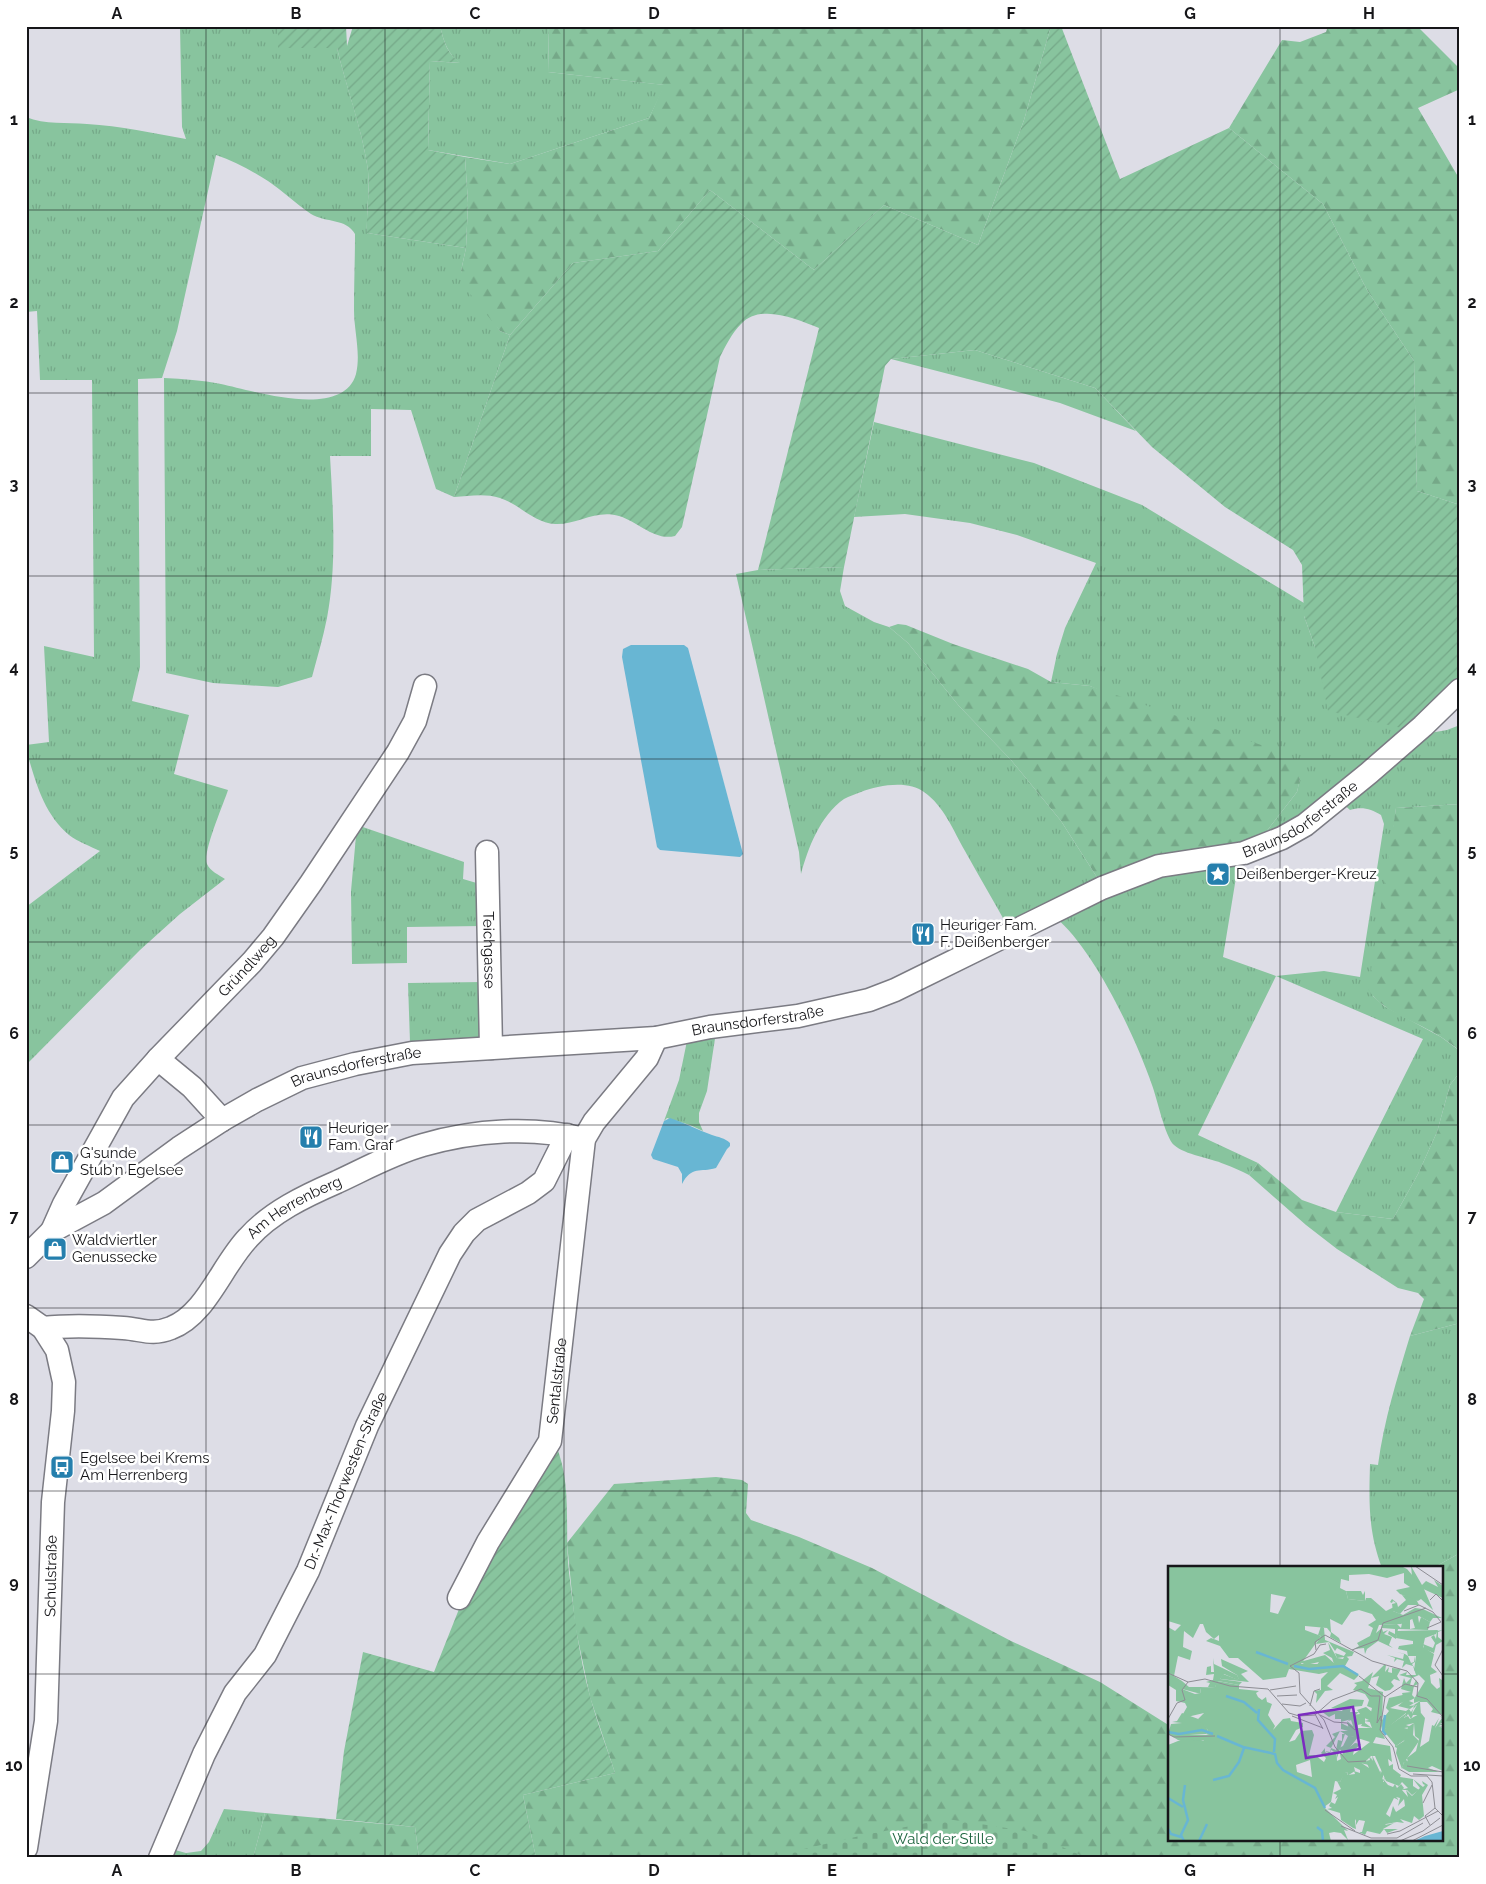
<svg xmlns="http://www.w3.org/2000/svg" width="1486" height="1884" font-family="Raleway,sans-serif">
<defs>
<pattern id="grass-tufts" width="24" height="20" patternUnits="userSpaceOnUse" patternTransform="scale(1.25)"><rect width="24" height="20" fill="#88c49e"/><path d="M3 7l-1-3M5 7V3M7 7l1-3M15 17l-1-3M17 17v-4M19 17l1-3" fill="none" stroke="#75a888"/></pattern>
<pattern id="forest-firs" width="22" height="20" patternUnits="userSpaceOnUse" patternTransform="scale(1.25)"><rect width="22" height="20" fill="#88c49e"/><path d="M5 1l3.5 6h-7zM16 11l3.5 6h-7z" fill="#75a888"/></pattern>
<pattern id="cemetery-stones" width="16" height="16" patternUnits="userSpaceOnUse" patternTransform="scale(1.25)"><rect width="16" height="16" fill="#88c49e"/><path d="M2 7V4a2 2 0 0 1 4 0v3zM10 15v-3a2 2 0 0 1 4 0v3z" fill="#75a888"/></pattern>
<pattern id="garden-furrows" width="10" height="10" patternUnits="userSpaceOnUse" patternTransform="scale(1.25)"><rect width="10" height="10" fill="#88c49e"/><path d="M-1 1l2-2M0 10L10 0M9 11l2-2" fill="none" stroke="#75a888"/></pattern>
</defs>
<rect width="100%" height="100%" fill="#dddde6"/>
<g fill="url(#grass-tufts)">
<path d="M180,26h98v22h59c9,39 24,77 30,116 4,23 -1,46 0,69l99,15 -5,23 39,60 10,4 -56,162 -18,-8 -25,-79 -40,-1v47h-41c3,53 7,109 -3,162 -4,20 -10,40 -15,59l-34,10 -65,-4 -47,-10 -2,-295c19,1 38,2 57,6 33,7 122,36 135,-10 5,-21 -2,-43 -2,-64 0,-26 1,-51 1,-76 -9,-16 -29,-11 -44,-20 -15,-10 -28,-23 -43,-33 -16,-10 -34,-20 -52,-26l-39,176 -15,47 -24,1 2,288 -8,34 57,14 -15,59 54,16c-4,13 -26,63 -21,74 3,7 12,11 18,15l-45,35 -40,36 -114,115v-158l74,-56c-10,-5 -22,-9 -31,-16 -26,-22 -34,-55 -43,-86v-4l23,-3 -5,-96 50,11 -2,-277h-52l-3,-69 -11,1v-195c19,8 41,5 61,7 33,2 66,9 99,15l-4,-12z"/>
<path d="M440,26h109l-1,46 117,13 -16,33 -139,46 -82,-14 2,-89 30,2c-13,-10 -16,-21 -20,-37z"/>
<polygon points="975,350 1095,388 1136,431 1060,403 891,359"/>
<polygon points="874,422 1034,463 1142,505 1304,603 1304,616 1315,647 1410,730 1334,795 1259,841 1297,792 1300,778 1090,686 1051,682 1057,654 1065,628 1096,563 1017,535 970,523 905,514 854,517"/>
<path d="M844,567l-4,24 5,15 29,16 15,5 19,16 51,63 52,54 50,61 39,61 -92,45c-14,-25 -29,-51 -43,-76 -12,-21 -21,-45 -41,-59 -15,-12 -46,-7 -63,0 -5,2 -12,4 -17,7 -24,17 -36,49 -43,75l-2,-22 -63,-278 22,-4z"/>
<path d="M1460,725v79l-64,4 -23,188 11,10 57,31 19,14v21l-10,13 -13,47 -19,42 -25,45 -57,-7 87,-173 -147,-63 -78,159 60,28 -9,12c-8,-4 -16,-8 -25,-11 -13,-6 -39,-9 -50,-19 -9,-8 -17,-47 -22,-60 -17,-49 -58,-136 -97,-168l105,-46 79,-12 -16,98 53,19 48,-5 36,6 24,-153 -3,-9c-10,-6 -19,-9 -31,-5l-9,-8 83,-68 23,-4z"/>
<polygon points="357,825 464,862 463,879 480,884 482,926 407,927 407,963 352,964 351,891"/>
<polygon points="483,982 484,1032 479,1037 410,1042 408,983"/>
<polygon points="716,1032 707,1091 699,1113 699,1122 703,1131 690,1125 667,1118 664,1121 679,1080 688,1036"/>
<path d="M1460,1323v230l-27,15h-51c-14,-37 -13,-65 -12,-104l8,1c6,-45 19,-86 32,-129z"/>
<polygon points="224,1809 265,1813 253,1858 165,1858 175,1850 186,1853 201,1851 209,1842"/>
</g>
<g fill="url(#forest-firs)">
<polygon points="549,26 1051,26 1024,120 978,245 884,205 814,270 710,190 658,251 573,263 510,335 500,331 467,290 461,271 466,248 468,203 465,157 510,164 649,118 664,85 548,72"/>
<polygon points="1328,26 1417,26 1460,69 1460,89 1418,108 1460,180 1460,505 1417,491 1414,361 1367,290 1323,204 1229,128 1282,40 1300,42 1326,32"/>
<polygon points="898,624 906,625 953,644 1028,669 1051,682 1090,686 1287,754 1296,766 1300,779 1297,792 1259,841 1100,882 1061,821 1011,760 959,706 908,643 889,627"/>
<path d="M1460,804v247c-6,-5 -13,-10 -19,-14 -23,-15 -58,-24 -73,-48l28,-181z"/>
<polygon points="1460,1072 1460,1323 1410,1336 1424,1299 1418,1293 1398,1288 1337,1249 1306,1225 1249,1175 1258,1163 1302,1200 1336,1212 1393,1219 1418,1174 1437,1132 1450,1085"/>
<polygon points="716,1477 742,1480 748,1484 746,1513 751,1520 799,1537 872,1568 1011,1641 1100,1682 1170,1726 1170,1840 1442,1840 1442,1568 1433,1568 1460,1553 1460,1858 536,1858 523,1795 615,1773 590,1697 575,1625 567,1543 614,1484"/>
<polygon points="265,1813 415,1827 419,1858 253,1858"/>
</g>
<polygon fill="url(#cemetery-stones)" points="947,1819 1026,1831 1087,1858 765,1858 864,1835"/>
<g fill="url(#garden-furrows)">
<path d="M278,26h68l1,20 6,-20h87c4,16 7,28 21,37l-31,-2 -2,89 37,7 3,46 -2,45 -99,-15c-1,-23 4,-46 0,-69 -6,-38 -21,-77 -30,-116h-59z"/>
<path d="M1051,26h10l59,153 109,-51 94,76 44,86 47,71 3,130 43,14v177l-50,48 -82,-19 -13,-64 -11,-31 -2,-51 -9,-15 -68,-43 -73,-60 -57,-59 -120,-38 -84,9 -6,7 -41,201 -86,3 61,-242c-22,-9 -59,-25 -78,-4 -9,9 -15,21 -21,33l-38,170 -7,9c-21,5 -36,-14 -56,-20 -23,-7 -42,9 -64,8 -21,-1 -36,-20 -55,-26 -15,-5 -31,-2 -46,-1l56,-162 63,-72 85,-12 52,-61 104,80 70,-65 94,40 46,-125z"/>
<path d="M555,1443c18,41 9,86 14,129 5,42 10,84 21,124 7,26 17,52 25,77l-92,22 13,63h-117l-4,-31 -79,-8 8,-68 19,-99 71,20 29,-73z"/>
</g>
<g fill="#68b6d3">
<polygon points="631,645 684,645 688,648 743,854 740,857 660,850 657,847 622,657 623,649"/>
<path d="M670,1118c15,5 28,12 42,17 6,2 13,3 18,8v3l-3,3 -11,19c-16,5 -24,-3 -34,16v-10l-4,-7 -25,-8 -2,-4 13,-34z"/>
</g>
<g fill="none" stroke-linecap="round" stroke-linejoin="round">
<g stroke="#7b7b83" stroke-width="25">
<g id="minor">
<path id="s1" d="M487,852l4,196"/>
<polyline points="158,1059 192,1087 222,1120"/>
<path id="s2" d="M52,1231l12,-27 59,-106 35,-39 94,-97 21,-25 38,-54 87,-131 17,-31 10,-35"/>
<path id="s3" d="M26,1257l26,-26 52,-28 75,-55 43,-28 35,-20 45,-22 53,-14 57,-11 244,-15 54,-11 88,-11 71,-16 26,-10 207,-102 57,-22 85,-13 38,-15 23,-13 64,-52 54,-47 37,-36"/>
<polyline points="26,1316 43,1328 57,1350 64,1382 63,1411 53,1502 46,1721 26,1848"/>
<path id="s4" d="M43,1328c27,-3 53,-2 80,0 19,1 28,8 48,0 35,-13 51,-63 77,-90 23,-26 57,-42 89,-56 28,-13 57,-29 86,-37 52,-15 109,-19 161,-6"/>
<path id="s5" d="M459,1598l29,-56 62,-101 34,-302 10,-17 53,-64 9,-20"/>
<path id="s6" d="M160,1858l44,-104 31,-61 30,-38 43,-84 59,-145 83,-172 14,-21 13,-13 51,-27 16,-12 23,-46"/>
</g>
</g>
<use href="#minor" stroke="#fff" stroke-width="22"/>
</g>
<path fill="none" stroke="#161619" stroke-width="1" stroke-opacity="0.55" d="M206,26v1832M385,26v1832M564,26v1832M743,26v1832M922,26v1832M1101,26v1832M1280,26v1542M26,210h1434M26,393h1434M26,576h1434M26,759h1434M26,942h1434M26,1125h1434M26,1308h1434M26,1491h1434M26,1674h1144M1442,1674h18M1280,1840v18"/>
<defs>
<g id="sight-square" transform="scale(1.25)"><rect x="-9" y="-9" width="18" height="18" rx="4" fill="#257fad" stroke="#fff"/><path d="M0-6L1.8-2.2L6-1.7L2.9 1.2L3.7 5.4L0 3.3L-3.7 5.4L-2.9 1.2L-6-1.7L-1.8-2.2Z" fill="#fff"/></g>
<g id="restaurant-square" transform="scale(1.25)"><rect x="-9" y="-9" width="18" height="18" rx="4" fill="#257fad" stroke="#fff"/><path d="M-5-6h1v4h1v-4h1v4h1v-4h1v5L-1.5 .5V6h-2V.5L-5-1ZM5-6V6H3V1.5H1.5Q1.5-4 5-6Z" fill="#fff"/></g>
<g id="shop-square" transform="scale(1.25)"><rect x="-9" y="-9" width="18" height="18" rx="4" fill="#257fad" stroke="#fff"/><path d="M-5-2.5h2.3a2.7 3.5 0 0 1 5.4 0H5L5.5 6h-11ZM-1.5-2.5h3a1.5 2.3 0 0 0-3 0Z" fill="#fff"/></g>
<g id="bus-square" transform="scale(1.25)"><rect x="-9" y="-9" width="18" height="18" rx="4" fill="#257fad" stroke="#fff"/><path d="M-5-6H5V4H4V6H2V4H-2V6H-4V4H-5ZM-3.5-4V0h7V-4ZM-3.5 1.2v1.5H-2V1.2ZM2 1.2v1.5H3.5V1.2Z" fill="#fff"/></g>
</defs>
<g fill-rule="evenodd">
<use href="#sight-square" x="1218" y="874"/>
<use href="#restaurant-square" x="923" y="934"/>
<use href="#restaurant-square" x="311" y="1137"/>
<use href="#shop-square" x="62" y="1162"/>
<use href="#shop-square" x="55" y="1249"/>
<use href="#bus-square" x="62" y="1467"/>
</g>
<g text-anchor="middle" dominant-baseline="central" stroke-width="5" stroke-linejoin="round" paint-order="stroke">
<g font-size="15" fill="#161619" stroke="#fff">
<text stroke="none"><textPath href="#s3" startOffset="1376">Braunsdorferstraße</textPath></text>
<text stroke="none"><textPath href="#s1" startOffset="98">Teichgasse</textPath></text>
<text stroke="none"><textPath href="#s2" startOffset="332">Gründlweg</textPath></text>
<text stroke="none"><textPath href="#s3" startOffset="791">Braunsdorferstraße</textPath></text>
<text stroke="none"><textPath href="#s3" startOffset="386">Braunsdorferstraße</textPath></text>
<text stroke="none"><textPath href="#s4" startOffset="305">Am Herrenberg</textPath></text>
<text stroke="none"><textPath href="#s5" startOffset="242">Sentalstraße</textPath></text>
<text stroke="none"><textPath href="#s6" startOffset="422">Dr.-Max-Thorwesten-Straße</textPath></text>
<text transform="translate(51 1576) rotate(-89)">Schulstraße</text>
</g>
<g font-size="15" fill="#161619" stroke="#fff" text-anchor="start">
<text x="1236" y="874">Deißenberger-Kreuz</text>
<text x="940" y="925">Heuriger Fam.<tspan x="940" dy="17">F. Deißenberger</tspan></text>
<text x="328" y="1128">Heuriger<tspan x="328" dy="17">Fam. Graf</tspan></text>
<text x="80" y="1153">G'sunde<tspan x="80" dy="17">Stub'n Egelsee</tspan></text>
<text x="72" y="1240">Waldviertler<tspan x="72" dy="17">Genussecke</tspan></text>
<text x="80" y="1458">Egelsee bei Krems<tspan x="80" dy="17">Am Herrenberg</tspan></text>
</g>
<g font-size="15" fill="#1d653f" stroke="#fff">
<text x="943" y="1839">Wald der Stille</text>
</g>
</g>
<g transform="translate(1168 1566)">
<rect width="275" height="275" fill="#dddde6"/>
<path d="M243,0l11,19 4,-4 12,6 -4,-7 9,6v12l-24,-11 -7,-11zM178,25h15l2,4 2,-4v10l-17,-2zM234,29l13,2 4,8h-11l-8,9 -7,-3 -1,-7 4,-1 -3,-2 -1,2 -2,-1 2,-3 5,4 1,4 8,-7zM153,60l3,2 1,12 29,12 -2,4 -15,2 -2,-5 9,3 2,-3 -9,-5 -2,3 -6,-9 -13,2 5,-8 -3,-1zM275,64l-5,2v5l5,4 -7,4 -2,8 -10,-4 -1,-5 10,4 2,-5 -4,-6 3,-2 2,4 1,-8zM229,86l8,2 3,2 3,7 3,-1v-6l1,6 -3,2 7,11 -7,3 -2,7 3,1 3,-6 2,4 -4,2 -2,9 3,3 -6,3 5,2 -5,3 8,-1 -4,4 1,-3 -4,3 -12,-3 13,-11 -8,1 -1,-3 9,-1 -10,-3 3,-11 2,5 5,-5 -12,-3 8,-3 -1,3h10l-3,-9 -7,-2 -4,4 2,-7 -7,-2 -3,3 1,-4 -8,-3 16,4 1,-5zM157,89l10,9 -19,2 3,-4 -13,3 -6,-3zM45,92l1,6 23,11 3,6 -16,-7 -4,5 22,3 -3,3 -21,-4 -3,6 -15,1 1,6 -19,-5v-8l7,6h19l2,-4 -4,-1 7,-2 1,-6 -8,1 1,-8 4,-1v6h3zM210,99h8l-1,7 4,-5 -1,5 4,1v-5l9,1 -4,7 3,5 -6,-2 -3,3 3,4 -4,4 -5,1 -9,-6 3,-9 -8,2 13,-13zM182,133l14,1 -2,6 -11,1 -1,5h9l-6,5h12v6l7,5 -11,-2 1,-2 -9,2 -2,-6 4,-2 -14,4v-3h-6v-5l-6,3 -8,-6h21l2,-3h-13zM14,147l19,7 7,10 -2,4 -17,1h20v4l-12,3 -19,-2 -10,-6 3,-10 11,-1 -10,-1 5,-1zM239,147l-3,5 4,-2 2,3 11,-6 4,5 -5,29 9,-6 3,-16 2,1 5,-8 -4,10 7,-10 -2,-2 3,1v6h-3l3,2h-4l4,2 -5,-1 5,2v43l-11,-5 -4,2 11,4h-30l-7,-4 2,-6 4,1 -1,-5 9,-7 3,-12 -4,-3 -1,-13 -8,2 5,2 -7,1 4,1 -2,10 -10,7 -13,-16zM172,165l-9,17 5,2 2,-10 4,1v-7h3l-9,27 1,-8 -6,-3 -1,4 -5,-3 5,1 1,-4 -5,-2 9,-9 -3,-3zM204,189l8,17 2,-2 -2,4 3,-4 1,3 -2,7 2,-3 2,-2 -3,3v4h1l-1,-2 1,-1 1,-2 1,-1 -2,4 4,5 5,2 2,-3 2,4 4,-4 3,4 -2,2 6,7 -2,-7 6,6 8,-8 -7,-9 10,8 2,-2 -2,-1 -1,-3 6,4 -6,10 2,21 -5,4 -5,-4 -2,7 -12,-4 4,4 -7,-1 -11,2 -3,3 2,-2 9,-2 -11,6h15l-11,4 -3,-4 -4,5 -13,-3 -2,4 -6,-3h3l3,-11 -6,-1 -3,5v-6l-1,2 1,8 -3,-1 -12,-8 -1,-7 -13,-4 5,-1 -3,-2 2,-4 4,2 3,-7 -3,2 2,-4 -4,-2 8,-4 -4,-8 3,1 4,-9 4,-1 -1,3 8,-1 -1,-3 6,2v-11l9,6 -3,-7 4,-1 -1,-4 3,4 -2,-4 3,5zM228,231l4,1 -2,8 6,-7 1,7 -9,6 -3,-6 -3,11 -4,-3 8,-16 5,2z" fill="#88c49e" fill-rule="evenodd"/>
<path d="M0,0h233l6,3 17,20 9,21 -12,-11 -3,2 -18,-7 -4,-4 14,-3 -6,-4v-10l-17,5 -18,-4 -20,1v6l-8,-2 -1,9 6,3 2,8 17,2 1,-3h5l15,13 8,-4 -1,4 10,4 12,-7 8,1 19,9h-9l-3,4 -11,-6 -18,8 -22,1 -3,8 6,-5 1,4 5,-2 -4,4 8,3 -3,8 4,3 -15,-7 -11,8 -2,5 -1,-6 -10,1 5,-3 -2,-3 13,-7 3,-8 -5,-3 8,-5 -4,-6 -13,-4 -8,2 -9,13 -12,-6 1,13 8,6 2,5 -11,-6 1,-4 -4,-5 -22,-2v4l16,6 -20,28h33l-2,-6 -9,-5 7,-3 -2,-8 9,16 6,1 2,-4 4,4 -4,7 14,9 -5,5 -14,-7 -13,13 6,4 -8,1 -9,12 1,-9 -3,-3 7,-1v-11l7,-7 -9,2 -30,-5 -3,8 -23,3 -25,-22h-9l-9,-12 -14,-5 5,-3 8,3v-6l-5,4 -8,-7 -3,-8h-3l-7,14 -9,-7 -1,16 9,4 -2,9 -12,-4 -4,20 8,5v8l13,5 6,-1 -1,-5 15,-1 2,-6 22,4v4l20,2 -3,2 2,4 4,3 4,-3 1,5 5,2 -4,11 7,11 -2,4 10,-11 7,-1 1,3 12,2v4l-7,3 -7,12 6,-2 6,-9 11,-1 2,5 -5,20h6l9,7 2,-4 -5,-5 4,-5v4l4,2 7,-4 1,11 4,-2 -1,-5h5l1,-4 9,-7 6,1 -7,6 -1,5 17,-13 -19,-6 -2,-5 -2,-10 6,5 5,-4v6h14l-3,-8 3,-12 -5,-2 2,-6 -4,-6 -12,-4 4,-5 -3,-2 8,-2 11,-9 -5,16 15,4 -1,28 7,-9 -3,-3 3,-10 18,-4 5,1 -2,4 -20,9 16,3 3,-2 2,3 2,-3 -1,5 5,-9h-3l6,-4 -6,2v-4l11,-18 -11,-11 2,-14h-8l-1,-5 -9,-2 1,-3 14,-2v-3l-17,-3 1,-7 41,-1 -2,4 -11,4 -2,9 11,7 -3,13 6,5 -7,3 1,8 6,6 3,-2 -1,-9 3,2 1,35 -12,-3 2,-3 -6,-7h-7l1,13h-8l-2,4 -3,-5 -3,5 1,-6 -19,15 -4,2 -1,-4 -1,4 4,9 -9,-2 -3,6 17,3 2,16 -4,-3 1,7 4,-2v5l8,6 -1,2 13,2v7l6,4 -7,5 -5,-5h-7l8,-2 -6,-6 -3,4 -13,-5 -11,-25h-4l-5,5 3,4 -9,-2 3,3 -3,4 -6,-3 1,4 -8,5 1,-4 -3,1 -5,9 -5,-1 -4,21 -7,5 24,24 -4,-1 4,10 -7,-7 -7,-1 -5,1 2,8h-163v-96l15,-6 20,2 6,-6 -3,-1 2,-4 -10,-11 6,-6 -17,4 -4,-3 4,-7 -2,-4 -9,-2v-11l-8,-5v-58l7,4 6,-6 -13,-4zM103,28l15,3 -8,17 -8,-2zM142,194l2,17 -15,-5 -1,-7zM53,93l27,12 -7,3 8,8 -29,-3 3,-5 16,6 -2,-5 -15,-9zM246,157l-1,12 6,6 -13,19 4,3 -2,2 -4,-3 -2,7 -6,-16 1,-5 -2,-1v-4l1,3 8,-5 4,-14z" fill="#88c49e" fill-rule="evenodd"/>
<path d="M250,50l1,7 2,-6 9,5 -2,8 -30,-1 -2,10 -8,-5 1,-3 6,3v-5l-13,-1v-3l15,-1 4,4 1,-5 8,-4v10l5,-1 -3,-10zM198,141l6,5 -2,10 -6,-1 5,-1 -7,-3 -14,4 5,-6 7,-1 -3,-4zM173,157l10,5v8l7,1 -14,18 -5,-7 4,-2 5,-10 -8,-5h8l-7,-2z" fill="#88c49e"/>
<path d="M275,265v10h-29l11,-5z" fill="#68b6d3"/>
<path fill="none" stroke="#68b6d3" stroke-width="2.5" d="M88,86l32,12M126,100l15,3 34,-3 15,9M58,130l18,6 13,11M91,143l-1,11 17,19 -1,13M217,149l-2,16 3,4M0,166l11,2 23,-4 11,4M49,170l26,11 32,7 2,9 6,7 32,18 10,20M45,214l16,-4 10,-14 5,-14M0,232l15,9M149,261l5,4 1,10M0,263l3,5 10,3M16,275l-3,-6 7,-15 -5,-20 2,-15M31,275l8,-17"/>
<path fill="none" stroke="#8d8d94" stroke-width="1" d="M247,0l28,19M262,34l6,-6 7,7M236,45l15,-6 14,7 8,10 -14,6M158,78l-6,1 -6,9 -24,12 9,7 1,20 24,27 11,27 13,15 18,-1M275,83l-8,16 8,11M148,84l-1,-8 10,-7 47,26 35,10 11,12 -1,13 10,3 16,18M184,84l26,-10 5,-17 43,-15M0,107l20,9M191,110l26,21 -5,33 13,17 6,22 12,7h16l5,6M102,124l26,-4M109,130l20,-1M217,131l20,-13 13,3M114,138l18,2 6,-3M142,140l4,-15 6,-2M147,148l8,15M152,149l14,7 13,1 8,7 2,-3M124,150l31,12M0,153l9,-16 8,-3 -3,-10 6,-8 17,-3 25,7 38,3 21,24 10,3 16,-1 17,-15 29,-11 10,7h9l-3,27 4,-7v5M0,168l6,3 41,-1M239,200l36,6M245,208l30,2M264,216l3,26 8,8M255,237l9,-18M157,244l30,21M262,259l-5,-9 10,-8M173,260l30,12h26M219,268l13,-3 38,-20M229,272l26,-15M232,275l23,-10 17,-13M244,275l31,-16"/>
<path fill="#7b2cbf" fill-opacity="0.15" stroke="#7b2cbf" stroke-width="2.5" d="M185,141l7,42 -54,9 -7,-43z"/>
<rect width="275" height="275" fill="none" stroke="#161619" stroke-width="2.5"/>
</g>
<rect width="1486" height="1884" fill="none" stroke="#ffffff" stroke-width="55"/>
<rect x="28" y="28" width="1430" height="1828" fill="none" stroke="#161619" stroke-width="2"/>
<g font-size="16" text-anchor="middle" font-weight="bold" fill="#161619">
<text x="117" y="19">A</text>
<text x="296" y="19">B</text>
<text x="475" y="19">C</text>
<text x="654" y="19">D</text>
<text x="832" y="19">E</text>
<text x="1011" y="19">F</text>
<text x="1190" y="19">G</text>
<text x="1369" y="19">H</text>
<text x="14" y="125">1</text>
<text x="1472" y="125">1</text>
<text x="14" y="308">2</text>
<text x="1472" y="308">2</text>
<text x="14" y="490">3</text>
<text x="1472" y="490">3</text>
<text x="14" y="673">4</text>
<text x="1472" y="673">4</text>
<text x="14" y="856">5</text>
<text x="1472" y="856">5</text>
<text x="14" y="1039">6</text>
<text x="1472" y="1039">6</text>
<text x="14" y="1222">7</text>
<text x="1472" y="1222">7</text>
<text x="14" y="1405">8</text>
<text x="1472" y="1405">8</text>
<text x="14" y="1588">9</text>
<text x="1472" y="1588">9</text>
<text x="14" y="1771">10</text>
<text x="1472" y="1771">10</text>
<text x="117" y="1876">A</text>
<text x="296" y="1876">B</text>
<text x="475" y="1876">C</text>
<text x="654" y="1876">D</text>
<text x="832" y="1876">E</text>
<text x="1011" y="1876">F</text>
<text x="1190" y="1876">G</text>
<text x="1369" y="1876">H</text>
</g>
</svg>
